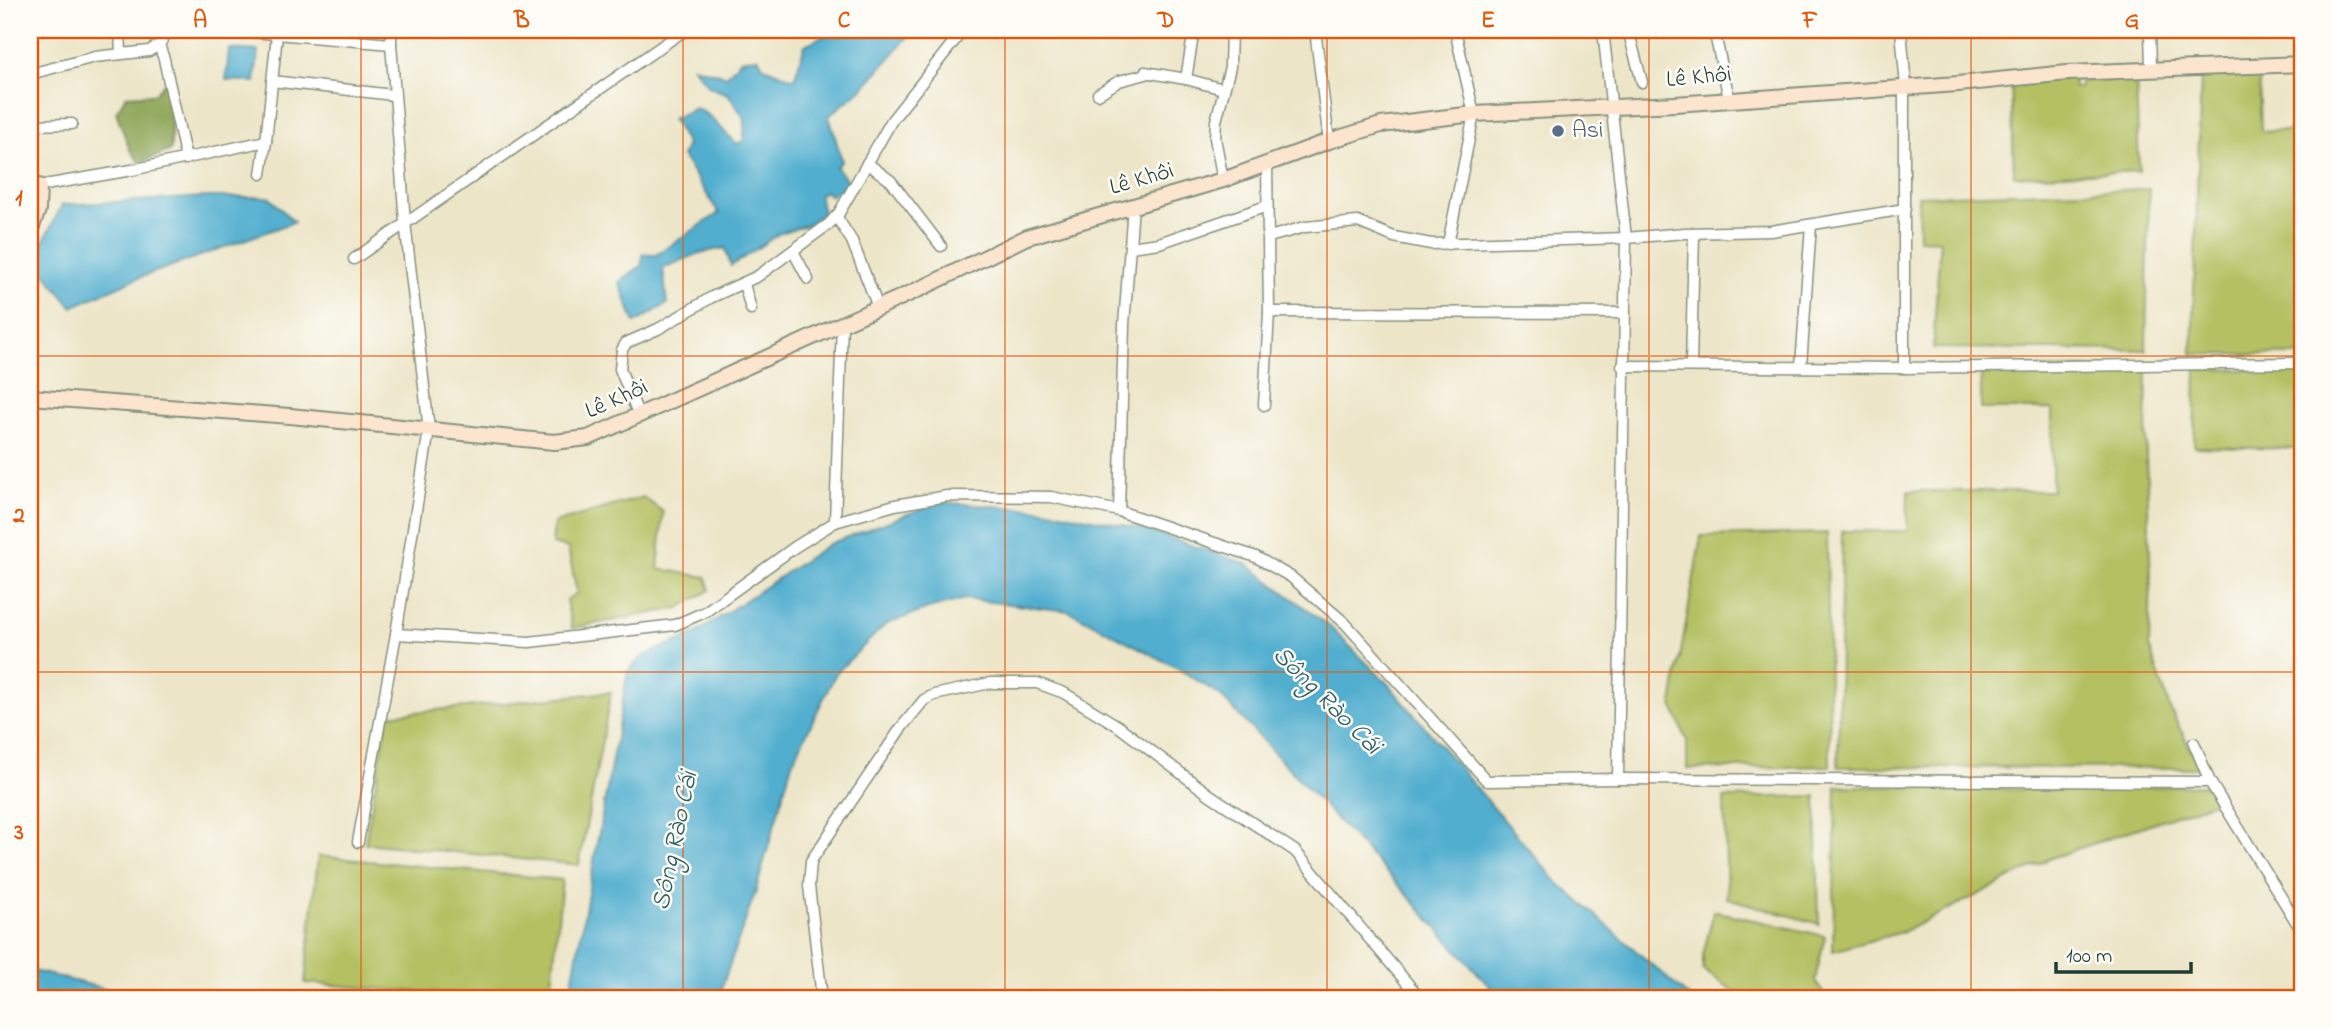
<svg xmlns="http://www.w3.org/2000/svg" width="2332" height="1028" font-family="'Indie Flower',sans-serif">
<rect width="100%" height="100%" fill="#fdfcf7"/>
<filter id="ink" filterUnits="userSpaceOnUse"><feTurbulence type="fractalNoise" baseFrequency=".0143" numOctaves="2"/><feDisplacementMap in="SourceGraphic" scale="14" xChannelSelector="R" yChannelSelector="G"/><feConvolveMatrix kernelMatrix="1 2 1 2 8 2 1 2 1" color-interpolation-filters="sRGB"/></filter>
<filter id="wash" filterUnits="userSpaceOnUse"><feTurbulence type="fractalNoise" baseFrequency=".00686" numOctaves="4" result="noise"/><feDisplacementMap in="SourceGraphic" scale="28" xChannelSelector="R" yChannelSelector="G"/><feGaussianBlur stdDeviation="1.57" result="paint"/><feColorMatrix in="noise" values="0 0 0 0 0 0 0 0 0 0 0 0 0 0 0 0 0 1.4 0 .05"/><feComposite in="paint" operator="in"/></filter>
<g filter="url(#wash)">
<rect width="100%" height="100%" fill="#ede5c8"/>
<g fill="#b4c062" stroke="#6a7e4b" stroke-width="2">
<polygon points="2297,70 2302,70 2302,355 2192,354 2201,74 2259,75 2261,131 2294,131"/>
<polygon points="2073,76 2074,88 2080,88 2080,80 2136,78 2139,171 2014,176 2011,79"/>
<polygon points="2149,189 2146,350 1933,348 1940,240 1919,239 1918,196"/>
<polygon points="1981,368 2147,368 2146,457 2151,577 2149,646 2171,711 2200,768 1838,767 1842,531 1907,531 1908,491 2052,491 2052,409 1981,409"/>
<polygon points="2196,369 2302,371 2302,449 2194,447"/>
<polygon points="643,497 663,512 658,569 706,577 710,590 679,608 572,628 566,600 577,593 568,548 552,544 554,523"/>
<polygon points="1827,533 1830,766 1687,769 1687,741 1672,704 1701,536"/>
<polygon points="611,692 579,865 365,843 388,715"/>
<polygon points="2208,785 2217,801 2051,858 1905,931 1833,951 1836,786 2049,790"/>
<polygon points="1816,796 1819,924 1727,898 1724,798"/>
<polygon points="318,856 562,880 552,983 502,998 305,983"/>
<polygon points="1714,911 1825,936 1815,980 1826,998 1744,998 1703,970 1703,955"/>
</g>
<polygon fill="#8fa658" stroke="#577246" stroke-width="2" points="171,76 171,150 140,163 130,150 116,112 126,96 154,94"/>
<g fill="#51aecf" stroke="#387682" stroke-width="2">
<polygon points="835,30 914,30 862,89 829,116 842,161 836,167 849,182 830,196 825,191 819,195 823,213 807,225 780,233 731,266 725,248 700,253 663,268 667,304 635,323 619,282 642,265 642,254 656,255 719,213 682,156 687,144 672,119 695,108 707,114 737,144 744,140 745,119 728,94 709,87 693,67 727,76 740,60 758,57 764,67 794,79 805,45"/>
<polygon points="229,49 258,51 255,82 226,80"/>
<polygon points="206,197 269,197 294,222 130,281 72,307 34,260 62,205"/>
<polygon points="939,502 1045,510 1140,528 1247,564 1330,627 1388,684 1556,881 1690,998 1500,998 1403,890 1220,695 1174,666 1069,611 965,599 928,609 886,624 836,673 792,763 756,890 718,998 560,998 572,983 628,671 643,656 695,634 829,544"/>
<polygon points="30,971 38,972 142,998 30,998"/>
</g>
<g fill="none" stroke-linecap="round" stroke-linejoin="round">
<polyline stroke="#51aecf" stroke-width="2.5" points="546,121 670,30"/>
</g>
</g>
<g filter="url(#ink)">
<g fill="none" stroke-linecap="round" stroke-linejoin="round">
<g stroke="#86917e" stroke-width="13">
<g id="street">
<polyline points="120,30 121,54"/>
<polyline points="229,30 277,34 278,30"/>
<polyline points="1315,30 1329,141"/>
<polyline points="1603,30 1626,238 1618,779"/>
<polyline points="1628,30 1642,82"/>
<polyline points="1714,30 1729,98"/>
<polyline points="1901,30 1906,87 1904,96 1904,368"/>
<polyline points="2150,30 2151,70"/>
<polyline points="159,45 164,59 186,159"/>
<polyline points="1145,72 1186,79 1223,89"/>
<polyline points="30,74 95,57 149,51 159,45 166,33 178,30"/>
<polyline points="1186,79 1193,36"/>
<polyline points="272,81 393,95"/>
<polyline points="1098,94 1119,81 1146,74"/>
<polyline points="30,125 72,124"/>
<polyline points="867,163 891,181 941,246"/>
<polyline points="261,174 266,141"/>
<polyline points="1223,180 1215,138 1216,121 1230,67 1231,30"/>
<polyline points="30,181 39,186 132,170 266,141 277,34 391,44 391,30"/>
<polyline points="836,216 852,241 878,307"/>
<polyline points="1269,237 1305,227 1358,222 1394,237 1431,244 1626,238 1685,233 1771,231 1905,209"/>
<polyline points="1448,244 1474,114 1455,30"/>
<polyline points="1130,247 1159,243 1267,206"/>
<polyline points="793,251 808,279"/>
<polyline points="354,259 685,30"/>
<polyline points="744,284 751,309"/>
<polyline points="1269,312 1624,313"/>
<polyline points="1622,366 1904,368 2302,363"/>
<polyline points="1691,366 1694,233"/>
<polyline points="1801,366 1811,225"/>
<polyline points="1264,405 1269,312 1267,165"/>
<polyline points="639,416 620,369 622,350 626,343 658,329 712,297 758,276 829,224 839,213 892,120 963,30"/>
<polyline points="1119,511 1256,557 1291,577 1345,623 1487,781 1618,779 2210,782 2302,931"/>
<polyline points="835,522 895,505 947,496 1051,497 1119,511 1124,325 1133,206"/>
<polyline points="396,634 529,642 675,625 705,612 795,547 835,522 842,324"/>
<polyline points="2194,743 2210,782"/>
<polyline points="358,842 396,634 429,430 405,222 391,44"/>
<polyline points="822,998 809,886 811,861 901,728 924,700 934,695 990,683 1037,683 1064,693 1118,726 1210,795 1295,851 1420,998"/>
</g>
</g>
<g stroke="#86917e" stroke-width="18">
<g id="secondary">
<polyline points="30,232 38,210 39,186"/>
<polyline points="30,397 290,416 554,442 588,438 924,287 1027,237 1223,180 1329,141 1381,125 1474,114 1675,104 1958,84 2067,73 2302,64"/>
</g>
</g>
<use href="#street" stroke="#fff" stroke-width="10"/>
<use href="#secondary" stroke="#fce5cf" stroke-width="14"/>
</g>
</g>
<path fill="none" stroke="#de580e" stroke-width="2" stroke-opacity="0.55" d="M361,30v968M683,30v968M1005,30v968M1327,30v968M1649,30v968M1971,30v968M30,356h2272M30,672h2272"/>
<circle fill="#5c6f8a" stroke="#fdfcf7" stroke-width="2.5" cx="1558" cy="131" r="7"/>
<g text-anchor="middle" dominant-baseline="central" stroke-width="5" stroke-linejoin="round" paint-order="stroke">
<g font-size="24" fill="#1f3d34" stroke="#fdfcf7">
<text transform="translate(1699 78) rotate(-5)">Lê Khôi</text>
<text transform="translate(1142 180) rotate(-16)">Lê Khôi</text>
<text transform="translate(617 400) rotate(-24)">Lê Khôi</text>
</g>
<g font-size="24" fill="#4e5e75" stroke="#fdfcf7" text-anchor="start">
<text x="1572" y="131">Asi</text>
</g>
<g font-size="26" font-style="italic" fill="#2e5f62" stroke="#fdfcf7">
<text transform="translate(1326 701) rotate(45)">Sông Rào Cái</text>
<text transform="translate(676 841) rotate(-78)">Sông Rào Cái</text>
</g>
</g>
<rect width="2332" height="1028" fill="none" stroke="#fdfcf7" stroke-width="77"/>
<path d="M2056 962v10h135v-10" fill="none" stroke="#1f3d34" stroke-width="3.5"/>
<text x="2066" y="962" font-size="21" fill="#1f3d34" stroke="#fdfcf7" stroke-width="5" paint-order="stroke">100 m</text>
<rect x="38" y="38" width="2256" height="952" fill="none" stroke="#de580e" stroke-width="2.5"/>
<g font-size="23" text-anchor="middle" font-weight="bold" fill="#de580e">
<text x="200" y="27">A</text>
<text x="522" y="27">B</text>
<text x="844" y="27">C</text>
<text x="1166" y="27">D</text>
<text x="1488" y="27">E</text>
<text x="1810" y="27">F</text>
<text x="2132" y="27">G</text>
<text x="19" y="205">1</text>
<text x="19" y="522">2</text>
<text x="19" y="839">3</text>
</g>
</svg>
